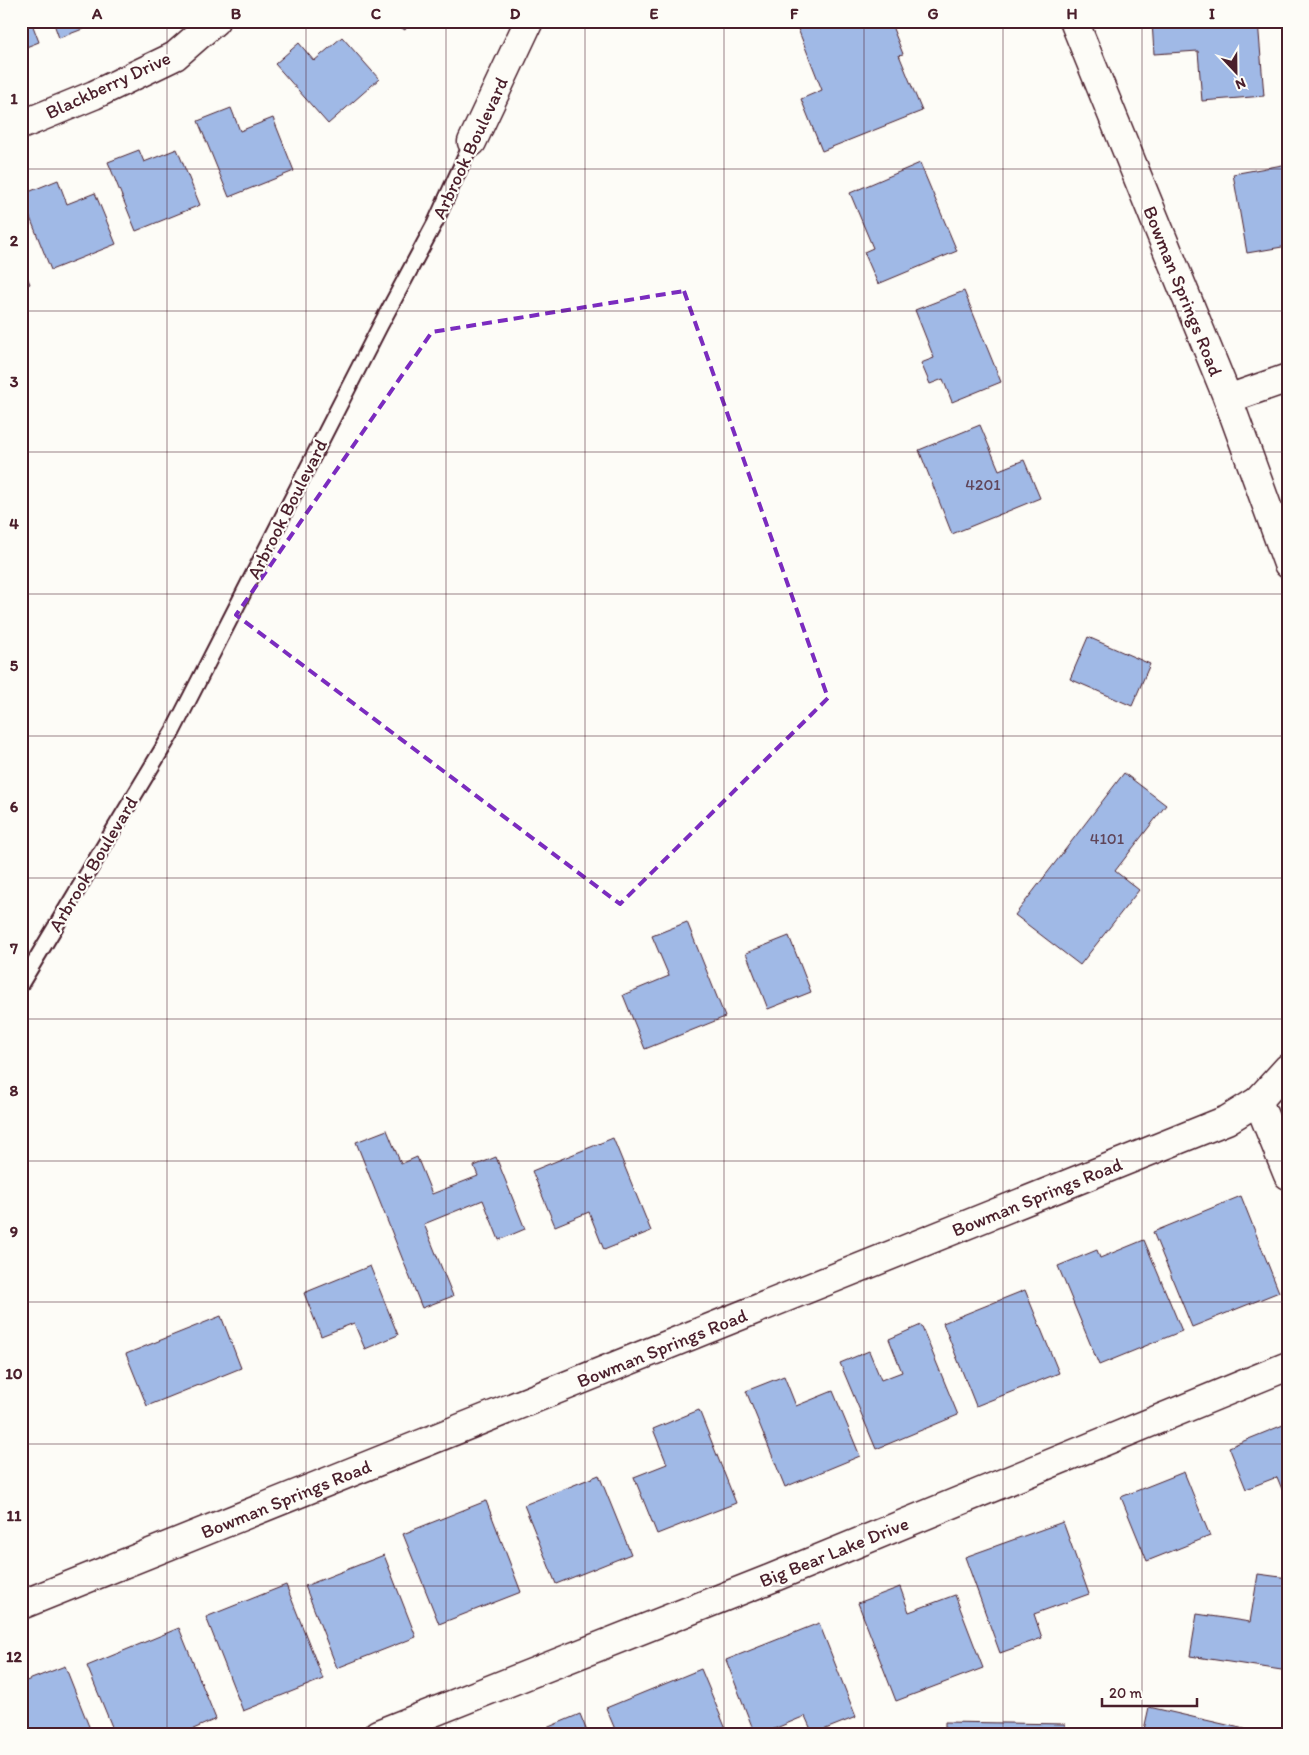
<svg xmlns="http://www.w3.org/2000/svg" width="1309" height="1755" font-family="Itim,sans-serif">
<rect width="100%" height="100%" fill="#fdfcf7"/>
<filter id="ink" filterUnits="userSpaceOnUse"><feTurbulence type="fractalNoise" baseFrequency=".02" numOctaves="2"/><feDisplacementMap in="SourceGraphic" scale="10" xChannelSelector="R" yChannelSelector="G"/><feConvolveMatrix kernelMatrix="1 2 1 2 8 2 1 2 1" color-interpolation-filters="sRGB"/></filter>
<g filter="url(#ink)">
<g fill="#a0b9e6" stroke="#4a1f2b">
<polygon points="21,21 31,21 39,42 21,49"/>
<polygon points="53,21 95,21 96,24 59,38"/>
<polygon points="390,21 410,21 405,30"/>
<polygon points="803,21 890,21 903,54 899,55 922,111 822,151 801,99 822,90 796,24"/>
<polygon points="1152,21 1258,21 1264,96 1202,101 1198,51 1154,54"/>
<polygon points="342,37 379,79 328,124 275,64 299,43 314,61"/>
<polygon points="231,108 240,131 273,118 294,171 229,197 198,121"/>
<polygon points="177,149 200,205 136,231 108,162 139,150 144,162"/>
<polygon points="920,163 957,251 878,284 864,252 873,248 850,193"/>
<polygon points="1288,164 1288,246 1247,253 1233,174"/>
<polygon points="58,180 67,204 95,193 116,244 51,270 21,195"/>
<polygon points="21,262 30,284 21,287"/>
<polygon points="964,291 1001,382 952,402 943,379 930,384 921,363 934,358 915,310"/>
<polygon points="980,425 999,470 1024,460 1040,498 952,534 919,450"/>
<polygon points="1088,637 1150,664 1132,706 1070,679"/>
<polygon points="1124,773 1166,805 1115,871 1139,890 1080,965 1015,915"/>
<polygon points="687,922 725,1017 645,1049 623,995 669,976 652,936"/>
<polygon points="789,936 811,992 768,1009 746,953"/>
<polygon points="387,1130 401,1164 417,1157 432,1194 478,1176 474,1166 496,1157 525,1229 499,1240 483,1200 424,1224 453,1296 422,1308 356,1142"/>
<polygon points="613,1138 651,1231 604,1250 589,1212 555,1226 532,1171"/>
<polygon points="1241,1196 1279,1292 1192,1327 1153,1232"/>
<polygon points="1144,1240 1182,1331 1099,1365 1058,1266 1097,1250 1100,1258"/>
<polygon points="370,1266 398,1335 365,1349 354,1323 321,1336 304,1293"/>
<polygon points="1025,1290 1059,1373 976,1406 943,1323"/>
<polygon points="221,1316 241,1368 147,1406 126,1354"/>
<polygon points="921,1325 958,1415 876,1449 840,1363 869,1351 881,1380 902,1372 889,1339"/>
<polygon points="784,1376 796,1406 833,1391 860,1456 785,1487 746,1391"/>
<polygon points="699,1410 736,1503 657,1534 634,1477 667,1464 653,1429"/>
<polygon points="1288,1423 1288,1504 1277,1477 1246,1489 1229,1447"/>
<polygon points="1184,1472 1210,1536 1147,1561 1121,1497"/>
<polygon points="599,1475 631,1554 556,1584 524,1505"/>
<polygon points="486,1501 521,1592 439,1624 403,1534"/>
<polygon points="1063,1522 1089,1594 1034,1614 1042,1638 1000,1653 965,1557"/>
<polygon points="384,1555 416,1637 337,1668 305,1586"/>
<polygon points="1258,1574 1288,1578 1288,1671 1190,1656 1197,1614 1250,1622"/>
<polygon points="286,1585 323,1679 243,1711 206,1617"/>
<polygon points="900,1587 909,1612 955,1595 983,1668 896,1701 858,1603"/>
<polygon points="819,1623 856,1717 813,1734 805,1716 762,1734 755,1734 726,1660"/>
<polygon points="179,1628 216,1719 182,1734 115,1734 87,1666"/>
<polygon points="65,1666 92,1734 21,1734 21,1683"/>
<polygon points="701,1669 728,1734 617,1734 606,1708"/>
<polygon points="1149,1707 1249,1730 1248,1734 1143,1734"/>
<polygon points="580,1714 588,1734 532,1734"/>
<polygon points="945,1722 1065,1724 1065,1734 945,1734"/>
</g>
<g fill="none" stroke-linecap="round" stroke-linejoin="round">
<g stroke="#4a1f2b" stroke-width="18">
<polyline id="service" points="21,984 173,731 380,326 435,223 472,142"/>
</g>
<g stroke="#4a1f2b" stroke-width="31">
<g id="minor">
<polyline points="21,125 94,95 175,56 215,21"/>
<polyline points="472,142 529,21"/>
<polyline points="1228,399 1288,378"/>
<polyline points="1258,1101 1288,1175"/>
<polyline points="378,1734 772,1578 1288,1366"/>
</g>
</g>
<g stroke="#4a1f2b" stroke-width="31">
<g id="tertiary">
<polyline points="1074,21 1228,399 1288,564"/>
<polyline points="21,1605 1227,1120 1258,1101 1288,1068"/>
</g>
</g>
<use href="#service" stroke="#fdfcf7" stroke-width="14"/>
<use href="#minor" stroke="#fdfcf7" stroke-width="28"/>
<use href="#tertiary" stroke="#fdfcf7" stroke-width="28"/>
</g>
</g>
<path fill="none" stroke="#7b2cbf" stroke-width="4" stroke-dasharray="10 6" stroke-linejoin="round" d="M684,291l144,407 -208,206 -384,-289 196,-283z"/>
<path fill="none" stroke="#4a1f2b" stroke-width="1" stroke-opacity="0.55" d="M167,21v1713M306,21v1713M446,21v1713M585,21v1713M724,21v1713M864,21v1713M1003,21v1713M1142,21v1713M21,169h1267M21,311h1267M21,452h1267M21,594h1267M21,736h1267M21,878h1267M21,1019h1267M21,1161h1267M21,1302h1267M21,1444h1267M21,1586h1267"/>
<g text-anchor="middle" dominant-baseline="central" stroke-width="4.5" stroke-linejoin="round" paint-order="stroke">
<g font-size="16" fill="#60465a">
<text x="983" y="484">4201</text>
<text x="1107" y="838">4101</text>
</g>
<g font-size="19" fill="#4a1f2b" stroke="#fdfcf7">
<text transform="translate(108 85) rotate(-25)">Blackberry Drive</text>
<text transform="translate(470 148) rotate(-65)">Arbrook Boulevard</text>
<text transform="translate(1183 291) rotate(68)">Bowman Springs Road</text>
<text transform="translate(287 509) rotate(-63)">Arbrook Boulevard</text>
<text transform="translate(93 864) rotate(-59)">Arbrook Boulevard</text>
<text transform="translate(1037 1197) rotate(-22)">Bowman Springs Road</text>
<text transform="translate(662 1348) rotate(-22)">Bowman Springs Road</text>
<text transform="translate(286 1499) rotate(-22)">Bowman Springs Road</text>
<text transform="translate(834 1552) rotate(-22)">Big Bear Lake Drive</text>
</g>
</g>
<rect width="1309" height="1755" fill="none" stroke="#fdfcf7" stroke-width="55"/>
<g transform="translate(1236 72) rotate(158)" stroke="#fdfcf7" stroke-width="4" paint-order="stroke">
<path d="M0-4L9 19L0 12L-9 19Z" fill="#4a1f2b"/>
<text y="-8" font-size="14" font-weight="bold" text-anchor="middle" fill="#4a1f2b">N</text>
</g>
<path d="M1102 1698v8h95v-8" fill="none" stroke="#4a1f2b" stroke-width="2.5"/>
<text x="1109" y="1698" font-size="15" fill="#4a1f2b" stroke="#fdfcf7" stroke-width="4" paint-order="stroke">20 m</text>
<rect x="28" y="28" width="1254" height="1700" fill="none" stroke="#4a1f2b" stroke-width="2"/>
<g font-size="16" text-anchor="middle" font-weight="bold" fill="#4a1f2b">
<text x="97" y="19">A</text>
<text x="236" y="19">B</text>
<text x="376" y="19">C</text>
<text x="515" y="19">D</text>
<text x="654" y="19">E</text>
<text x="794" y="19">F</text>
<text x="933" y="19">G</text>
<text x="1072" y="19">H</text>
<text x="1212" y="19">I</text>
<text x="14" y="104">1</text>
<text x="14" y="246">2</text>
<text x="14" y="387">3</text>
<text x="14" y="529">4</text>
<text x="14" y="671">5</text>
<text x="14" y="812">6</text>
<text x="14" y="954">7</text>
<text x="14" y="1096">8</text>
<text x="14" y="1237">9</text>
<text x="14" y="1379">10</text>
<text x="14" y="1521">11</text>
<text x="14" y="1662">12</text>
</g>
</svg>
